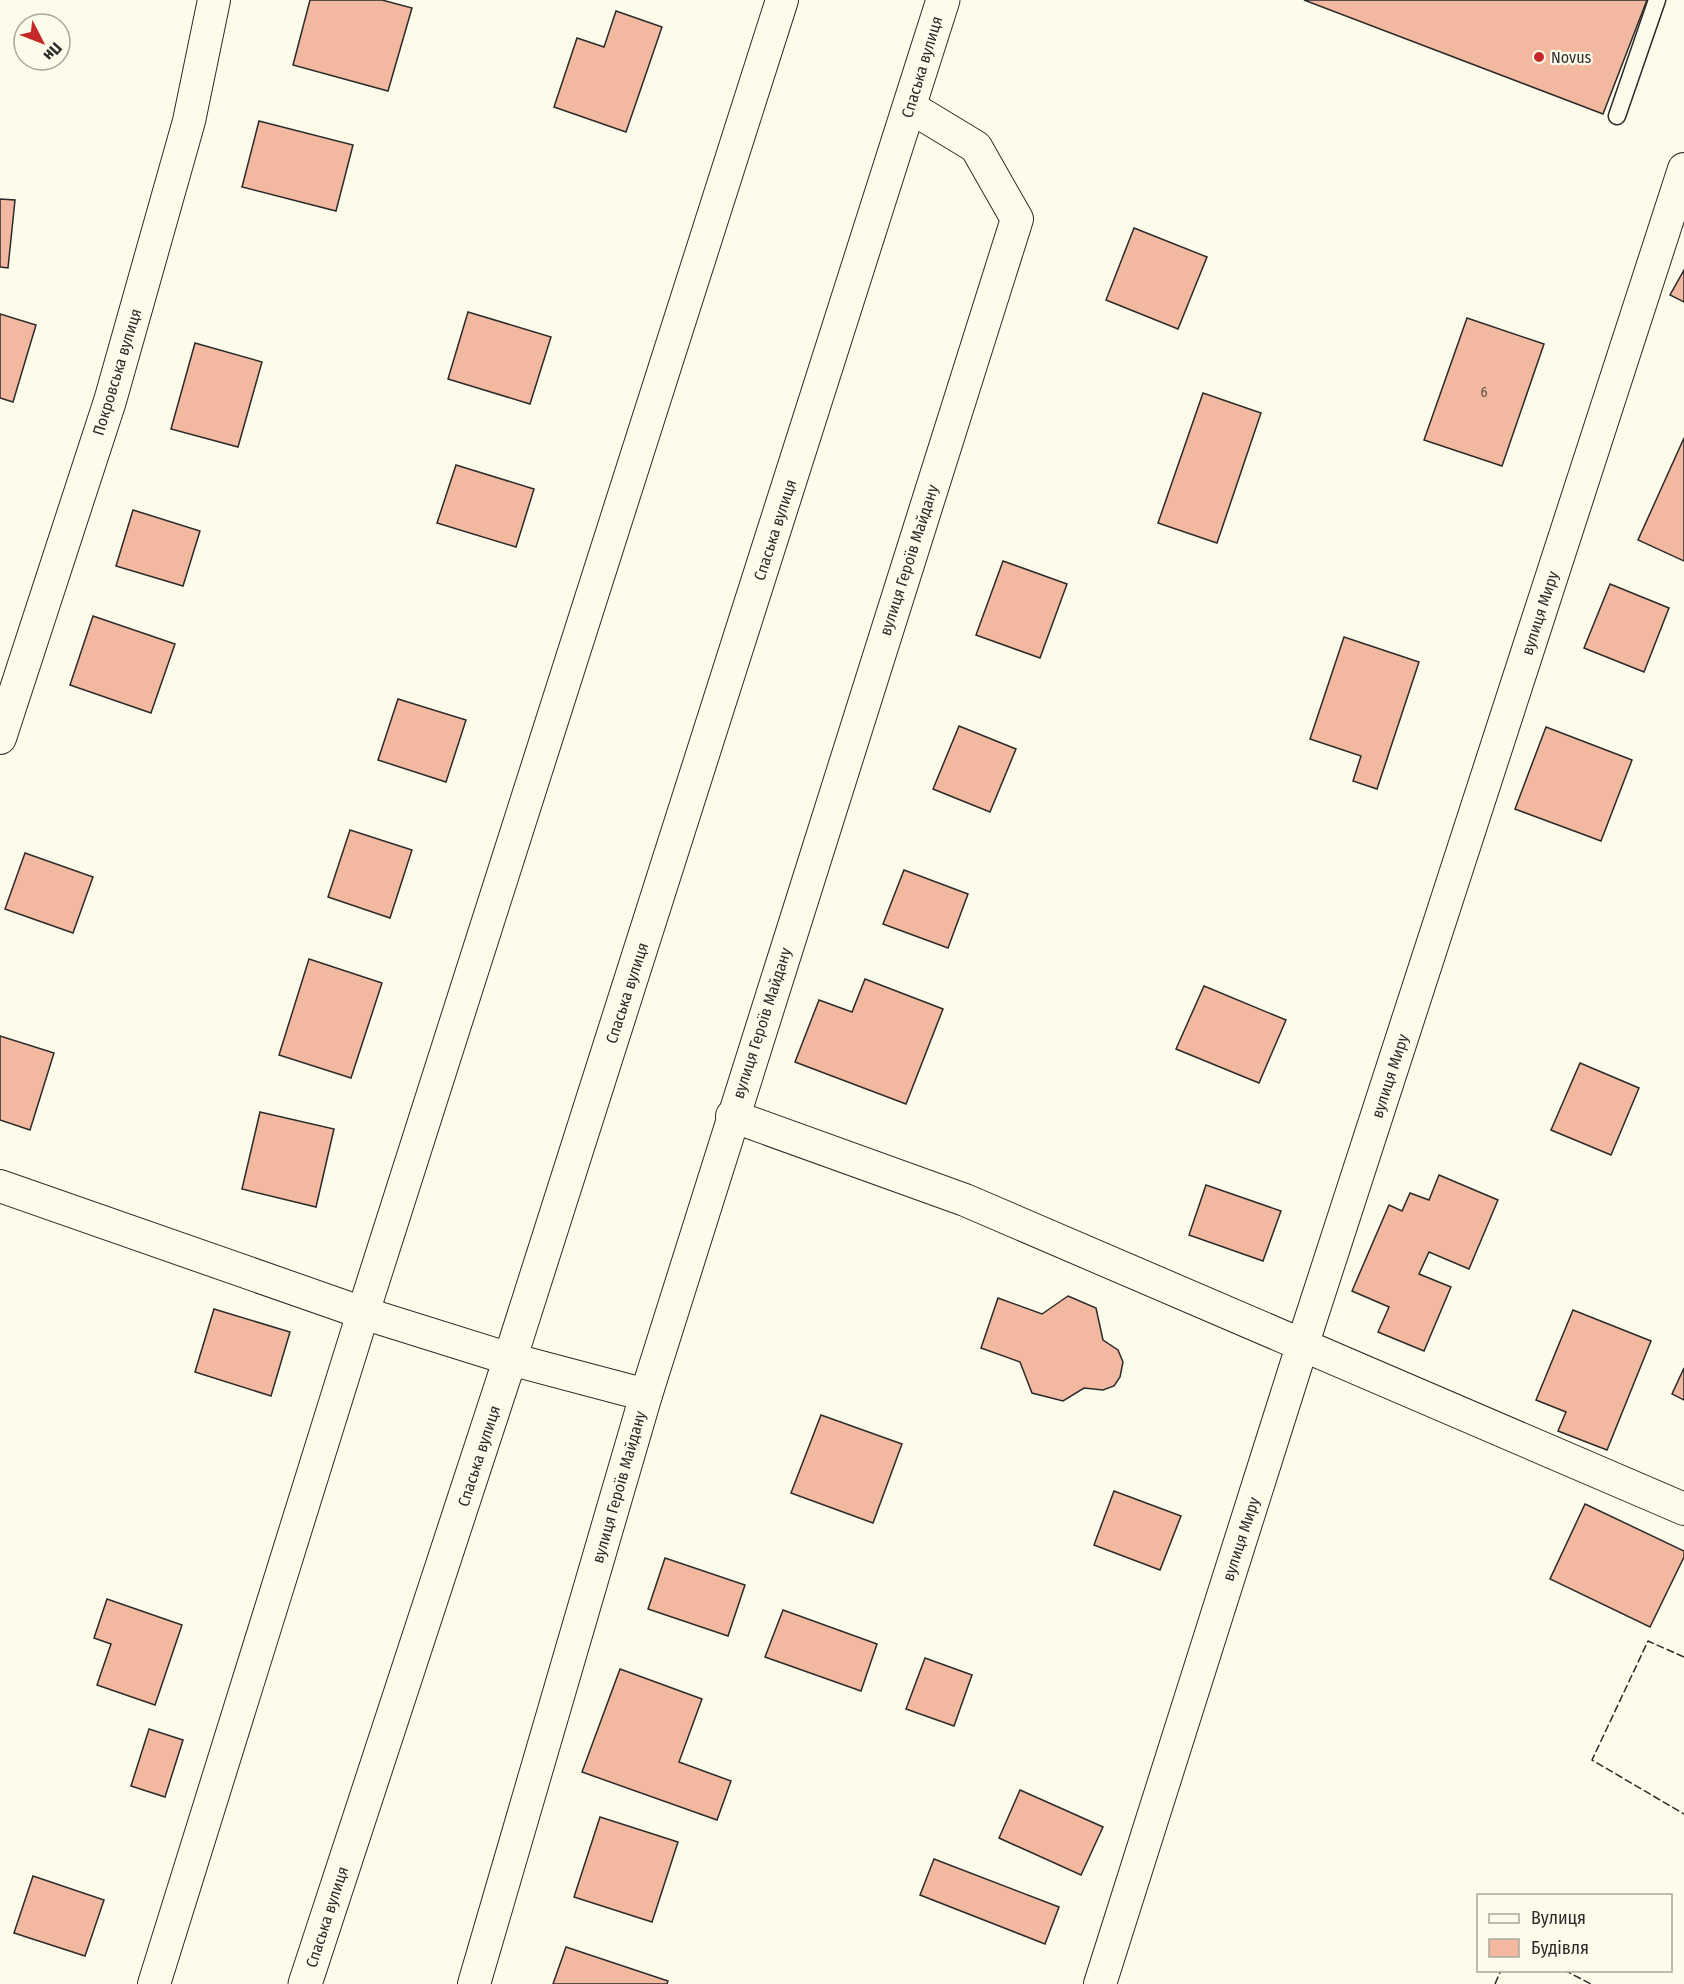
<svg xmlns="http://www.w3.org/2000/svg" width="1684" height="1984" font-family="'Fira Sans Condensed',sans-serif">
<rect width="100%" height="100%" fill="#fdfbea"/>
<g fill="#f2b8a0" stroke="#2b2b2b" stroke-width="1.5">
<polygon points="310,0 382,0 412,8 388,91 293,65"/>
<polygon points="1304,0 1647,0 1603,114"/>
<polygon points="616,11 662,27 626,132 554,107 577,38 604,47"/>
<polygon points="259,121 353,145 336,211 242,187"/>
<polygon points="0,199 15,200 8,268 0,267"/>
<polygon points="1134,228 1207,257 1178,329 1106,300"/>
<polygon points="1684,270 1684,302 1670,295"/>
<polygon points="468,312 551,337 530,404 448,379"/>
<polygon points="0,314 36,325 13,402 0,398"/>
<polygon points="1467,318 1544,344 1502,466 1424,440"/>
<polygon points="195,343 262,362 238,447 171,429"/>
<polygon points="1203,393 1261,413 1217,543 1158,523"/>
<polygon points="1684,438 1684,561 1638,540"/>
<polygon points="456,465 534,489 516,547 437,523"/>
<polygon points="133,510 200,531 183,586 116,566"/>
<polygon points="1003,561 1067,584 1040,658 976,635"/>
<polygon points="1610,584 1669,608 1644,672 1584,648"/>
<polygon points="93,616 175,644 151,713 70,685"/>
<polygon points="1344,637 1419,662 1377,789 1353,781 1361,756 1310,739"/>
<polygon points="398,699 466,720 446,782 378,760"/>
<polygon points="959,726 1016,749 990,812 933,789"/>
<polygon points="1546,727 1632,760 1601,841 1515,809"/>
<polygon points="350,830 412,850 390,918 328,897"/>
<polygon points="25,853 93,877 73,933 5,909"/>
<polygon points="904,870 968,894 948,948 883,924"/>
<polygon points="309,959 382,983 351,1078 279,1055"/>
<polygon points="865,979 943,1009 906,1104 795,1062 819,1000 852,1012"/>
<polygon points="1204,986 1286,1020 1259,1083 1176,1049"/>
<polygon points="0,1036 54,1053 30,1130 0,1120"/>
<polygon points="1580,1063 1639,1088 1611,1155 1551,1130"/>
<polygon points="260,1112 334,1129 316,1207 242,1189"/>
<polygon points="1439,1175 1498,1200 1469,1269 1429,1252 1419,1274 1451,1287 1424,1351 1378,1332 1389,1307 1352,1291 1389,1205 1402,1211 1410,1193 1429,1200"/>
<polygon points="1206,1185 1281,1211 1263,1261 1189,1235"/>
<polygon points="1068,1296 1096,1308 1103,1340 1118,1350 1123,1362 1120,1377 1114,1386 1103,1390 1084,1388 1063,1401 1032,1393 1020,1362 981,1348 998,1298 1042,1314"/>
<polygon points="214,1309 290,1332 271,1396 195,1372"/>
<polygon points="1573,1310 1651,1341 1607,1450 1558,1431 1566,1412 1536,1400"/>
<polygon points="1684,1368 1684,1400 1672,1394"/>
<polygon points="821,1415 902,1444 873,1523 791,1493"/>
<polygon points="1114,1491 1181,1516 1160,1570 1094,1545"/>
<polygon points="1585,1504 1684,1551 1684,1557 1650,1627 1550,1579"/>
<polygon points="665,1558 745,1585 728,1636 648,1609"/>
<polygon points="107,1599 182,1625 155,1705 97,1685 111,1644 94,1638"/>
<polygon points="783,1610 877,1644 861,1691 765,1657"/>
<polygon points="925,1658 972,1675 954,1726 906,1709"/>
<polygon points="620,1669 702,1699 679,1762 731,1781 717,1820 582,1772"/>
<polygon points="149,1729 183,1740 165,1797 131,1786"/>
<polygon points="1020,1790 1103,1827 1081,1875 999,1838"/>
<polygon points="600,1817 678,1842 652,1922 574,1897"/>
<polygon points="934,1859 1059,1907 1045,1944 920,1895"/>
<polygon points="33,1876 104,1900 85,1956 14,1933"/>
<polygon points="566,1947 668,1981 667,1984 553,1984"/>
</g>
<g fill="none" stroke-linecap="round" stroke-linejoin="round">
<g stroke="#2b2b2b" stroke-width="19">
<polyline id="service" points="1617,116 1657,0"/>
</g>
<g stroke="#2b2b2b" stroke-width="34">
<g id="minor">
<polyline points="0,738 110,401 189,121 214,0"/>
<polyline points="732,1116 965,1200 1684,1509"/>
<polyline points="0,1186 363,1313 510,1359 646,1395"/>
<polyline points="154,1984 363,1313 782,0"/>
<polyline points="474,1984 646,1395 1017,219 976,147 910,107"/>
<polyline points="1100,1984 1303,1343 1684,169"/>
</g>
</g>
<g stroke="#2b2b2b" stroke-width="35">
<polyline id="tertiary" points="305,1984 510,1359 943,0"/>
</g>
<use href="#service" stroke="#fdfbea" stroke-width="16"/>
<use href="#minor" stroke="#fdfbea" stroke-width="32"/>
<use href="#tertiary" stroke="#fdfbea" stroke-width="33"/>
<g stroke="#2b2b2b" stroke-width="1.5" stroke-dasharray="8 3" stroke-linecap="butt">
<polyline points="1684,1657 1648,1641 1592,1760 1684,1814"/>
<polyline points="1564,1970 1591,1984"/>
<polyline points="1495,1984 1501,1970"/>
</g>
</g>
<circle fill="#c62828" stroke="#fdfbea" stroke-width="2" cx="1539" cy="57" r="6"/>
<g text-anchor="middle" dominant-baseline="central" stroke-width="4.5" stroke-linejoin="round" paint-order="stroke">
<g font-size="14" fill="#5d4e48">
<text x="1484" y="392">6</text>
</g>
<g font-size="16" fill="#2b2b2b" stroke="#fdfbea" text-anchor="start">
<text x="1551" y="57">Novus</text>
</g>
<g font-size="16" fill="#2b2b2b" stroke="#fdfbea">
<text transform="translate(922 67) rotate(-73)">Спаська вулиця</text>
<text transform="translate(117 372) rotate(-73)">Покровська вулиця</text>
<text transform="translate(775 530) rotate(-72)">Спаська вулиця</text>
<text transform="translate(909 560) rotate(-72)">вулиця Героїв Майдану</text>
<text transform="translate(1540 613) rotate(-72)">вулиця Миру</text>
<text transform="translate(627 993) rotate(-72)">Спаська вулиця</text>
<text transform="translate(762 1023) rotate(-72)">вулиця Героїв Майдану</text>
<text transform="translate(1390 1076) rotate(-72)">вулиця Миру</text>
<text transform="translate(479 1456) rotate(-72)">Спаська вулиця</text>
<text transform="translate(619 1487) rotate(-74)">вулиця Героїв Майдану</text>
<text transform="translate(1241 1539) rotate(-72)">вулиця Миру</text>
<text transform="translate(327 1917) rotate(-72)">Спаська вулиця</text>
</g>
</g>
<rect x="1477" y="1894" width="195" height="78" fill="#fdfbea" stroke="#a9a89e" stroke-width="1.5"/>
<rect x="1489" y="1914" width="30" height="9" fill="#fdfbea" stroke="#a9a89e" stroke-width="1.5"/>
<text x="1531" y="1924" font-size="18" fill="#2b2b2b">Вулиця</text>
<rect x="1489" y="1939" width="30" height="18" fill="#f2b8a0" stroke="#a9a89e" stroke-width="1.5"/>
<text x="1531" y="1954" font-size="18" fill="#2b2b2b">Будівля</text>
<g transform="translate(42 42) rotate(132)"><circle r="28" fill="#fdfbea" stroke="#a9a89e" stroke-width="1.5"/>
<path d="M0-4.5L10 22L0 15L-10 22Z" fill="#c62828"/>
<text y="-9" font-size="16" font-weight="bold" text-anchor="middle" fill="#2b2b2b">Пн</text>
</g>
</svg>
